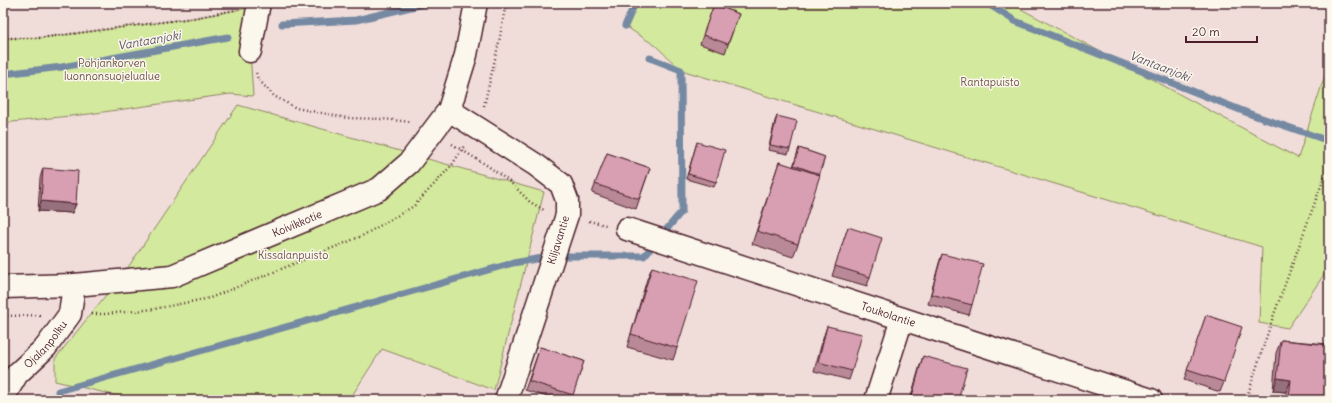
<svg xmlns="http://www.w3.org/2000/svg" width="1332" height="403" font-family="Delius,sans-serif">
<rect width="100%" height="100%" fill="#f0ddda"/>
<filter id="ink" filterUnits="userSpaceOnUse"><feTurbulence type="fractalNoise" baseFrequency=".025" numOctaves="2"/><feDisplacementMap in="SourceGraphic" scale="8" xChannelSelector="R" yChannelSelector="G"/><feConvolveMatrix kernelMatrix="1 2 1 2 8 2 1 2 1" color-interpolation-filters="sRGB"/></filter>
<g filter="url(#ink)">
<g fill="#d3e99d" stroke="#8e8464">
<polygon points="635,3 1010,3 1298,158 1329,63 1329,267 1288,328 1259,323 1262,247 681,70 656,46 625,26"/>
<polygon points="259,6 250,51 253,96 230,94 89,114 3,123 3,38 40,38 193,18"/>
<polygon points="238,105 544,192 494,390 382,349 349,400 135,400 55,381 55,359 129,266"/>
</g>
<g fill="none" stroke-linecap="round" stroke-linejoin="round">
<g stroke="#7489a2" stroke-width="7">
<polyline points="987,3 1015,21 1253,115 1329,141"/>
<polyline points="282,24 356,20 428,3"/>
<polyline points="625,26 635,3"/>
<polyline points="650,58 681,70 682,211 666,230"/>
<polyline points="3,74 62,67 228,37"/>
<polyline points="59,400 58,391 513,263 554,256 644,256 650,249"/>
</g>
<g stroke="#4a1f2b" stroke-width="25">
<g id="street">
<polyline points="250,51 259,3"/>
<polyline points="449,110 536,165 561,184 567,200 567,215 506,400"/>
<path id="s1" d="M627,229l524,171"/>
<path id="s2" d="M3,398l14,-24 29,-27 24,-33 4,-29"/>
<polyline points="876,400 902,319"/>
</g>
</g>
<g stroke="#4a1f2b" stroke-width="25">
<g id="secondary">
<path id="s3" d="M3,287l71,-2 98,-9 207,-87 30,-26 40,-53 17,-55 10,-52"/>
</g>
</g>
<g stroke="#4a1f2b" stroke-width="2.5" stroke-dasharray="1 3" stroke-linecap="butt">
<polyline points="3,38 40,38 193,18 235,10"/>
<polyline points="256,73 258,79 274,96 296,108 347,118 383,119 411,122"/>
<polyline points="484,106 499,42 506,3"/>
<polyline points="452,144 488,166 510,182 530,202 544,210"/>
<polyline points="589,221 606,225"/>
<polyline points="92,314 106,314 154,309 210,298 362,236 414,206 452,165 464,146"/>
<polyline points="3,316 40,315"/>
<polyline points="1246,400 1273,317 1329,164"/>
</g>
<use href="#street" stroke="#fbf7ec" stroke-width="22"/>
<use href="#secondary" stroke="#fbf7ec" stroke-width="22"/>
</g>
<g fill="#b98998" stroke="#4a1f2b">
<polygon points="714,4 739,14 725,53 700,44"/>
<polygon points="777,116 790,149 788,154 768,150 775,121"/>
<polygon points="697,142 716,182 714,187 686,179"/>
<polygon points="799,148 825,157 798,244 793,257 752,244 779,162 793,167"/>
<polygon points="607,153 650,168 636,209 592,193"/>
<polygon points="43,168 76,204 72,213 38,211 40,178"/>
<polygon points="848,227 870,277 867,286 832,276"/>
<polygon points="942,254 972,305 969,315 928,304 939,263"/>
<polygon points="652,267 677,348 673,360 627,347 647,279"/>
<polygon points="1206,315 1224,382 1220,392 1184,380"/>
<polygon points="827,326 852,371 849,380 814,371 824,335"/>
<polygon points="1329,330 1329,397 1326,396 1325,400 1286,400 1286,392 1273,391 1276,353 1281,340 1328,344"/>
<polygon points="540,347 584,361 571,400 556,400 525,390"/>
<polygon points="923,356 958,400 910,400 920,365"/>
</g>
<g fill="#966f7c" stroke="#4a1f2b">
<polygon points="41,201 76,204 72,213 38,211"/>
<polygon points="1277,378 1291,380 1286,392 1273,391"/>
<polygon points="1327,384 1329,384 1329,397 1322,396"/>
<polygon points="1289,397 1319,400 1288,400"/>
</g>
<g fill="#d79fb1" stroke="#4a1f2b">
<polygon points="714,4 739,14 728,44 703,35"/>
<polygon points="777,116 797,121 790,149 770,145"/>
<polygon points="697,142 725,150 716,182 688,174"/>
<polygon points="799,148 825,157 819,174 794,165"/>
<polygon points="607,153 650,168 639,199 595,184"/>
<polygon points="779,162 820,175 798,244 757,231"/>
<polygon points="43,168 78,171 76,204 41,201"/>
<polygon points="848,227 882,238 870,277 835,266"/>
<polygon points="942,254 983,264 972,305 931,294"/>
<polygon points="652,267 698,281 677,348 631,334"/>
<polygon points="1206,315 1242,327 1224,382 1187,370"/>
<polygon points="827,326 862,334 852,371 818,362"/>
<polygon points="1281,340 1329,345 1329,384 1327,384 1325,400 1289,397 1291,380 1277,378"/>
<polygon points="540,347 584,361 573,395 529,381"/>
<polygon points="923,356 967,368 958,400 911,400"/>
</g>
</g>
<g text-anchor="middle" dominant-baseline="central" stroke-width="3" stroke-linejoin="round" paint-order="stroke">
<g font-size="11" fill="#6c5248" stroke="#fbf7ec">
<text x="112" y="63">Pohjankorven<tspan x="112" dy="13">luonnonsuojelualue</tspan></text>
<text x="990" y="82">Rantapuisto</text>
<text x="293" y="255">Kissalanpuisto</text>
</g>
<g font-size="11" fill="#4a1f2b" stroke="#fbf7ec">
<text stroke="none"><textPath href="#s3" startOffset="305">Koivikkotie</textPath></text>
<text transform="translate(558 240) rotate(-73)">Kiljavantie</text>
<text stroke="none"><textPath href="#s1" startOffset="275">Toukolantie</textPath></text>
<text stroke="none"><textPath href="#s2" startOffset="69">Ojalanpolku</textPath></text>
</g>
<g font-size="12" font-style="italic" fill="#5f5466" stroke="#fbf7ec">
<text transform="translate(149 40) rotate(-10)">Vantaanjoki</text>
<text transform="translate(1160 66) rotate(21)">Vantaanjoki</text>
</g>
</g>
<rect width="1332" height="403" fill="none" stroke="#fbf7ec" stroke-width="16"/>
<rect x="8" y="8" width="1316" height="387" fill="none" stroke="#4a1f2b" stroke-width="1.5" filter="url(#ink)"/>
<path d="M1186 36v6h71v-6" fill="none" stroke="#4a1f2b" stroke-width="2"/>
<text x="1192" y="36" font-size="12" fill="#4a1f2b" stroke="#fbf7ec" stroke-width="3" paint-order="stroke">20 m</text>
</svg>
